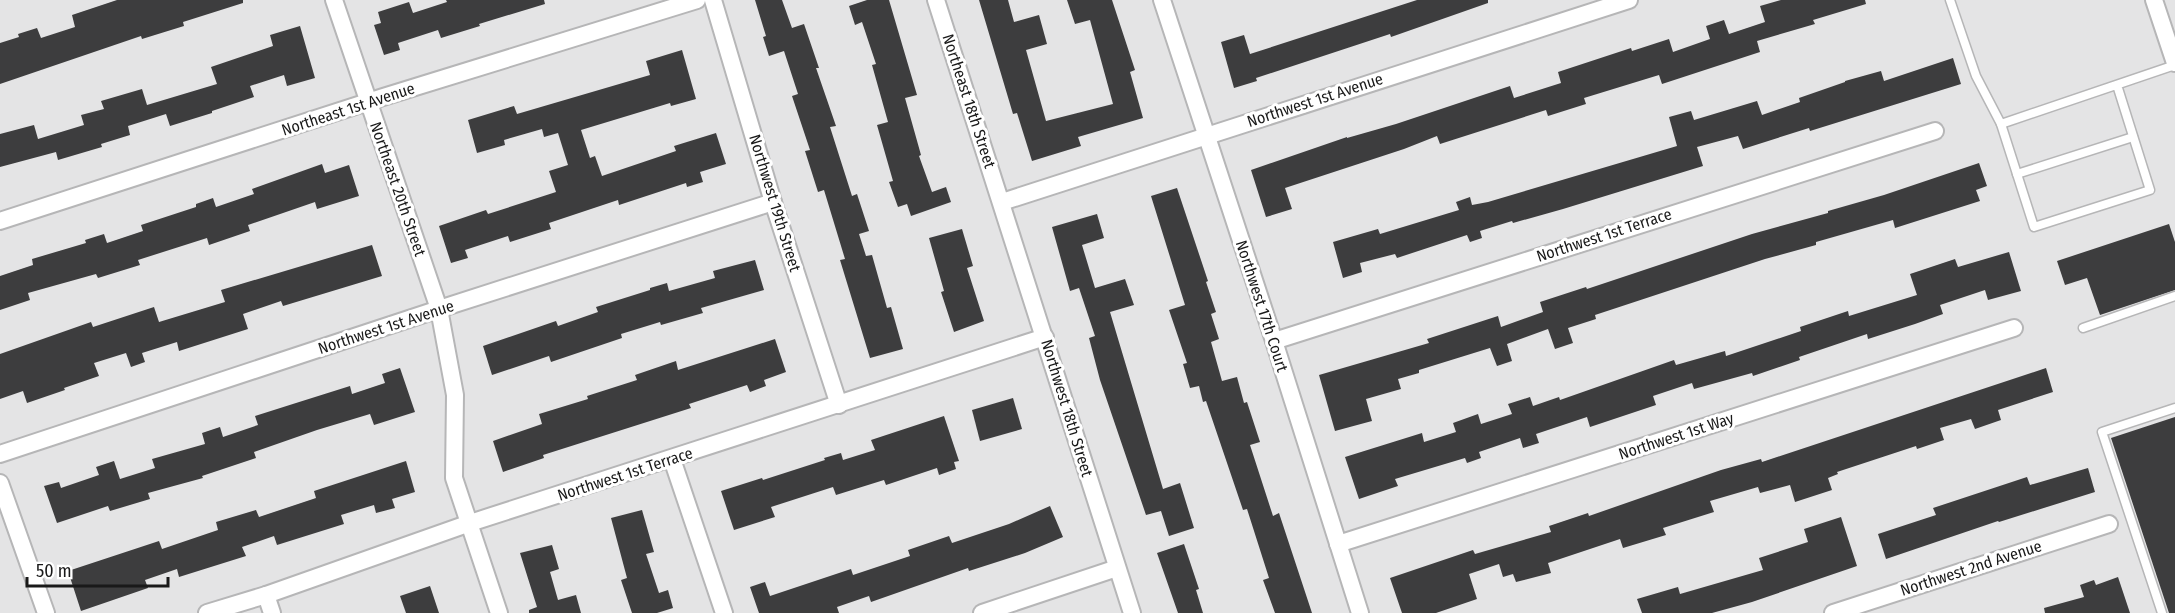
<svg xmlns="http://www.w3.org/2000/svg" width="2175" height="613" font-family="'Fira Sans Condensed',sans-serif">
<rect width="100%" height="100%" fill="#e4e4e5"/>
<g fill="#3d3d3e">
<polygon points="117,0 243,0 243,3 183,22 184,26 142,39 141,36 0,84 0,43 19,37 18,34 37,28 41,38 75,27 72,15"/>
<polygon points="446,0 544,0 545,4 479,24 480,26 441,38 438,30 398,43 400,50 384,55 374,25 381,23 378,12 409,2 413,13 447,2"/>
<polygon points="755,0 782,0 792,28 804,24 819,68 816,68 836,126 830,127 852,196 857,194 869,231 859,234 866,256 872,255 887,308 891,307 903,349 870,358 840,260 845,259 824,190 818,192 805,151 810,150 792,96 798,94 784,51 769,56 763,37 766,36"/>
<polygon points="867,0 889,0 917,95 905,98 921,155 919,156 932,192 946,187 951,202 911,216 907,204 898,207 889,182 893,181 877,125 888,122 872,65 876,64 862,22 855,25 849,6"/>
<polygon points="979,0 1008,0 1014,22 1039,15 1047,44 1026,50 1046,121 1113,104 1090,20 1075,24 1067,0 1112,0 1135,70 1130,72 1143,118 1078,137 1081,146 1032,161 1017,113 1013,114"/>
<polygon points="1417,0 1488,0 1488,3 1391,37 1390,34 1256,78 1257,81 1234,88 1221,42 1244,35 1250,54"/>
<polygon points="1781,0 1865,0 1866,4 1813,20 1815,24 1757,41 1760,52 1662,84 1659,75 1584,98 1586,104 1548,116 1546,110 1440,144 1437,136 1404,149 1285,188 1292,209 1266,217 1251,170 1347,137 1347,138 1396,124 1510,86 1514,98 1561,83 1558,72 1631,48 1632,51 1669,39 1673,52 1710,39 1706,26 1724,20 1729,34 1765,22 1760,6"/>
<polygon points="300,26 315,78 287,86 284,75 250,86 254,97 212,111 212,113 170,126 166,114 128,126 130,135 101,144 102,147 58,160 56,152 0,167 0,134 34,125 38,139 84,125 81,115 104,109 101,101 142,89 147,105 217,84 211,67 273,46 270,35"/>
<polygon points="682,50 696,99 671,106 670,103 581,130 590,158 595,156 602,176 676,151 674,146 716,133 726,164 700,172 703,182 687,187 686,183 619,205 618,200 549,223 551,229 510,242 508,236 465,250 468,258 451,263 439,226 486,210 488,214 556,192 549,171 568,165 558,133 544,137 542,129 504,140 505,145 477,153 468,120 514,106 517,114 650,75 646,61"/>
<polygon points="1953,58 1961,84 1810,131 1809,128 1743,149 1738,136 1697,147 1703,166 1563,209 1513,223 1512,221 1480,231 1482,238 1470,242 1467,235 1397,258 1395,254 1360,263 1362,272 1343,278 1333,242 1378,229 1380,234 1459,210 1456,202 1470,197 1472,205 1488,202 1677,146 1669,117 1691,111 1694,120 1757,101 1762,115 1800,102 1799,98 1845,82 1845,81 1881,71 1884,81"/>
<polygon points="1979,163 1987,186 1976,190 1980,201 1895,228 1893,220 1816,242 1816,245 1765,259 1595,315 1596,319 1568,328 1573,343 1555,349 1548,329 1507,344 1512,361 1497,366 1490,348 1419,370 1419,373 1398,379 1401,389 1366,399 1372,421 1335,431 1319,375 1429,343 1427,339 1498,316 1501,327 1543,312 1540,302 1586,287 1587,289 1752,234 1828,213 1828,211 1884,195"/>
<polygon points="322,164 325,173 349,165 359,196 317,209 315,202 248,225 250,231 209,245 207,238 138,260 140,265 98,278 96,274 28,293 30,300 0,310 0,276 33,265 32,259 86,243 85,240 104,234 107,243 143,231 141,225 196,207 196,204 213,198 216,207 254,194 252,189"/>
<polygon points="1177,188 1208,281 1206,282 1216,312 1211,314 1219,339 1211,342 1222,381 1237,377 1244,403 1247,402 1260,442 1250,445 1273,516 1279,513 1312,613 1275,613 1263,580 1269,578 1247,509 1243,510 1206,401 1203,402 1199,386 1190,388 1183,364 1187,363 1169,310 1185,305 1151,196"/>
<polygon points="1097,214 1104,238 1082,245 1095,288 1125,279 1134,305 1110,312 1163,489 1180,483 1194,528 1169,536 1161,511 1146,515 1100,380 1089,338 1095,336 1079,288 1070,291 1052,227"/>
<polygon points="2169,224 2175,242 2175,290 2100,315 2087,278 2065,285 2057,261"/>
<polygon points="962,229 973,266 967,268 984,321 954,332 941,292 944,291 929,238"/>
<polygon points="372,245 382,276 283,306 281,301 243,314 248,329 179,351 177,342 142,353 145,362 131,367 126,353 94,363 99,376 64,388 65,390 27,403 23,391 0,399 0,354 91,322 93,327 154,307 159,322 225,302 221,290"/>
<polygon points="2009,252 2021,291 1988,300 1985,290 1940,305 1943,314 1915,324 1868,339 1867,334 1799,357 1800,360 1753,376 1752,373 1694,389 1692,383 1653,396 1656,405 1590,427 1587,417 1536,434 1539,443 1523,448 1520,438 1479,452 1481,458 1467,463 1465,458 1395,479 1398,486 1359,499 1345,457 1422,433 1424,442 1456,432 1453,423 1478,414 1481,424 1512,414 1508,404 1530,397 1533,406 1559,397 1560,400 1674,360 1676,365 1725,351 1726,356 1801,331 1800,327 1848,311 1849,316 1917,295 1910,274 1955,259 1958,267"/>
<polygon points="755,260 764,290 701,308 703,313 661,325 660,322 621,334 622,338 551,362 549,356 492,375 483,346 556,321 558,326 598,312 596,307 650,290 650,288 667,283 669,291 715,278 713,271"/>
<polygon points="775,339 786,372 764,380 766,386 750,392 747,385 689,404 691,408 543,455 544,458 503,472 493,441 542,424 539,414 588,399 587,396 637,380 635,375 676,361 678,370"/>
<polygon points="400,368 415,412 374,425 370,414 317,430 254,452 256,458 202,476 203,478 148,493 150,499 110,511 108,506 57,523 44,486 59,482 61,488 99,475 96,467 114,461 120,479 155,468 152,459 205,444 202,433 220,427 223,437 258,425 255,416 296,403 350,386 352,394 385,383 382,374"/>
<polygon points="2046,368 2053,392 1998,410 2001,420 1975,429 1971,419 1940,428 1944,440 1917,449 1916,446 1837,472 1838,474 1828,478 1832,490 1795,502 1790,485 1760,493 1758,487 1710,501 1714,512 1663,528 1666,535 1623,548 1620,539 1548,563 1551,573 1516,582 1513,574 1503,577 1499,564 1469,574 1477,599 1436,613 1402,613 1390,578 1473,550 1475,554 1551,532 1549,526 1588,513 1589,516 1721,470 1761,459 1762,462"/>
<polygon points="1013,398 1022,429 980,441 972,410"/>
<polygon points="944,416 959,461 954,462 956,469 939,475 937,468 886,485 884,480 836,495 833,487 771,507 775,517 734,530 721,491 762,478 763,480 825,460 824,458 841,453 843,460 875,450 871,440"/>
<polygon points="2175,417 2175,613 2169,613 2111,438"/>
<polygon points="406,461 415,492 392,499 395,508 376,513 374,505 341,515 344,524 277,545 274,536 242,547 246,556 179,577 177,569 145,580 148,588 81,611 68,571 159,541 162,549 218,530 216,522 256,510 259,517 316,498 314,491"/>
<polygon points="2088,468 2095,492 1999,522 1998,521 1886,559 1878,534 1936,515 1933,508 2027,477 2030,485"/>
<polygon points="1050,506 1063,537 1025,553 969,571 968,568 871,602 869,596 837,607 839,613 759,613 750,587 765,582 770,596 851,569 853,575 910,556 908,550 949,536 952,543 1009,524"/>
<polygon points="642,510 654,552 646,554 659,593 668,590 673,608 657,613 632,613 621,580 627,578 611,518"/>
<polygon points="1841,517 1857,566 1752,602 1712,613 1642,613 1637,599 1678,587 1680,594 1763,570 1759,558 1808,542 1804,529"/>
<polygon points="1184,544 1199,589 1196,590 1203,613 1178,613 1157,553"/>
<polygon points="552,545 559,569 550,572 558,600 576,595 581,613 529,613 529,610 537,607 520,553"/>
<polygon points="2118,577 2130,613 2045,613 2044,608 2084,597 2080,585 2094,580 2096,585"/>
<polygon points="430,586 439,613 406,613 400,596"/>
</g>
<g fill="none" stroke-linecap="round" stroke-linejoin="round">
<g stroke="#b6b6b7" stroke-width="11">
<g id="service">
<polyline points="1950,0 1976,76 2001,124"/>
<polyline points="2117,85 2150,190 2034,227 2001,124 2175,65"/>
<polyline points="2017,174 2133,137"/>
<polyline points="2083,328 2175,296"/>
<polyline points="2162,613 2102,432 2175,408"/>
</g>
</g>
<g stroke="#b6b6b7" stroke-width="20">
<g id="minor">
<polyline points="334,0 439,309 455,395 454,478 499,613"/>
<polyline points="713,0 773,202 839,405"/>
<polyline points="936,0 1132,613"/>
<polyline points="1162,0 1274,341 1360,613"/>
<polyline points="2154,0 2175,63"/>
<polyline points="1002,202 1629,0"/>
<polyline points="0,221 383,97 697,0"/>
<polyline points="1274,341 1935,131"/>
<polyline points="0,454 439,309 773,202"/>
<polyline points="672,459 724,613"/>
<polyline points="0,483 46,613"/>
<polyline points="1338,544 2014,328"/>
<polyline points="266,595 272,613"/>
<polyline points="207,613 266,595 470,523 1045,337"/>
<polyline points="982,613 1117,568"/>
<polyline points="1833,613 2109,524"/>
</g>
</g>
<use href="#service" stroke="#fff" stroke-width="8"/>
<use href="#minor" stroke="#fff" stroke-width="16"/>
</g>
<g text-anchor="middle" dominant-baseline="central" stroke-width="6" stroke-linejoin="round" paint-order="stroke">
<g font-size="16" fill="#191919" stroke="#fff">
<text transform="translate(1315 100) rotate(-18)">Northwest 1st Avenue</text>
<text transform="translate(969 101) rotate(72)">Northeast 18th Street</text>
<text transform="translate(348 109) rotate(-18)">Northeast 1st Avenue</text>
<text transform="translate(398 189) rotate(71)">Northeast 20th Street</text>
<text transform="translate(775 203) rotate(73)">Northwest 19th Street</text>
<text transform="translate(1604 235) rotate(-18)">Northwest 1st Terrace</text>
<text transform="translate(1262 306) rotate(72)">Northwest 17th Court</text>
<text transform="translate(386 327) rotate(-18)">Northwest 1st Avenue</text>
<text transform="translate(1067 408) rotate(73)">Northwest 18th Street</text>
<text transform="translate(1676 436) rotate(-18)">Northwest 1st Way</text>
<text transform="translate(625 474) rotate(-18)">Northwest 1st Terrace</text>
<text transform="translate(1971 568) rotate(-18)">Northwest 2nd Avenue</text>
</g>
</g>
<path d="M27 577v9h141v-9" fill="none" stroke="#191919" stroke-width="3"/>
<text x="36" y="577" font-size="18" fill="#191919" stroke="#ffffff" stroke-width="4.5" paint-order="stroke">50 m</text>
</svg>
